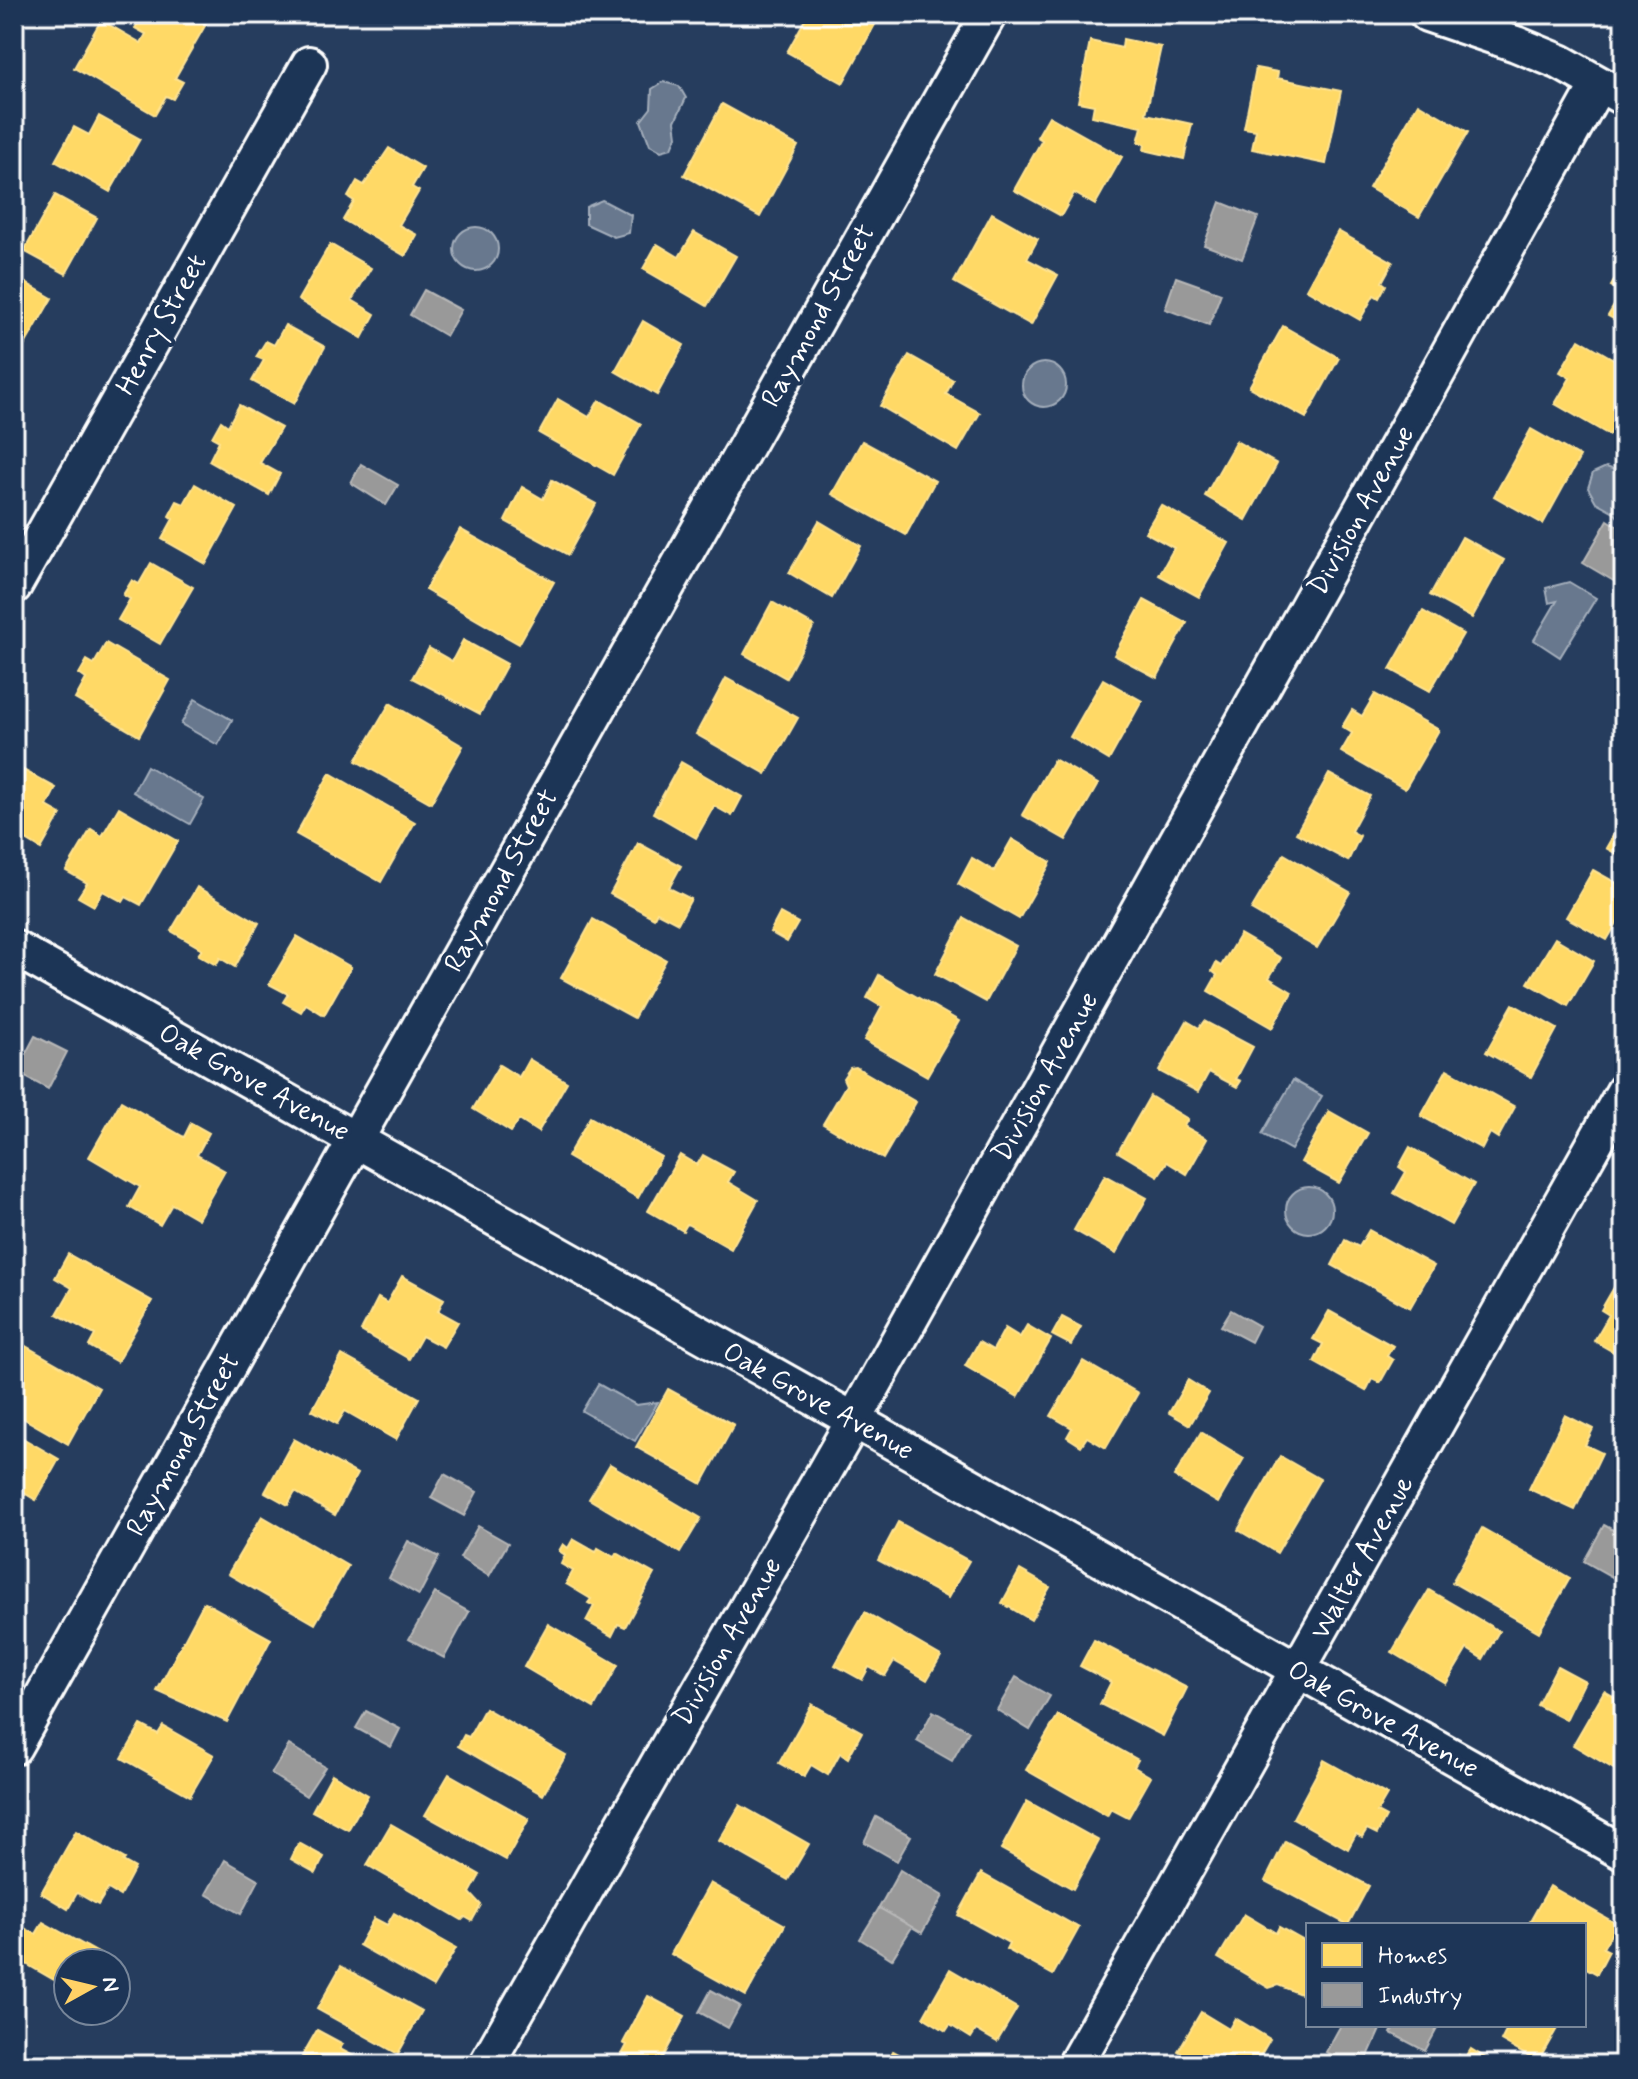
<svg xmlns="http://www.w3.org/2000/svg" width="1638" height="2079" font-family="Mynerve,sans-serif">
<rect width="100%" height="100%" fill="#263d5e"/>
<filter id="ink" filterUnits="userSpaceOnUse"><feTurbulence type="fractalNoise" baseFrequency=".0125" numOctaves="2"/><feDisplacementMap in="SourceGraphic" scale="16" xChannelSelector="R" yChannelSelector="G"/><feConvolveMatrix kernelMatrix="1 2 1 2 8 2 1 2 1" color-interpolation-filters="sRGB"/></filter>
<g filter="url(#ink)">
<g fill="#67788e" stroke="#a4aebb" stroke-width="2">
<polygon points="663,82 679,86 686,98 675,121 677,136 672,148 661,151 650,145 641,121 651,108 652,89"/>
<polygon points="602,200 631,215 629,233 614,237 586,224 586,207"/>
<circle cx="476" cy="249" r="22"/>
<circle cx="1044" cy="385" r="22"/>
<polygon points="1606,467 1624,473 1624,525 1614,512 1596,502 1588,488 1593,473"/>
<polygon points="1569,582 1596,598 1560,657 1534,640 1557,601 1549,603 1546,588"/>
<polygon points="195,699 232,720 218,745 181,724"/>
<polygon points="147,766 204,799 190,824 133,792"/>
<polygon points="1293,1080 1322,1096 1291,1150 1262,1134"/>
<circle cx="1309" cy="1210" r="23"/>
<polygon points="598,1384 636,1405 658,1402 635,1441 582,1411"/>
</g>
<g fill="#ffd966" stroke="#ffe494" stroke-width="2">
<polygon points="143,14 189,14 206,24 175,78 183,82 173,99 166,96 155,115 74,68 101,20 141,43 146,34 135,28"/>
<polygon points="808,14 864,14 877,21 843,83 787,52"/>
<polygon points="1123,39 1161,47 1146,114 1192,124 1184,159 1144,150 1145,144 1138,142 1142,127 1092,116 1094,105 1078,102 1090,41 1122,48"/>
<polygon points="1256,68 1278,72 1277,78 1341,91 1326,164 1252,149 1256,130 1244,128"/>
<polygon points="1418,103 1468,132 1419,217 1369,188"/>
<polygon points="722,104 798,146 760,217 684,175"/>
<polygon points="99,116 140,139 110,192 55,161 74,127 89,135"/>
<polygon points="1049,116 1122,157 1095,205 1074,193 1061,216 1014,190 1042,140 1037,137"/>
<polygon points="389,148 423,168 412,187 419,191 399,225 417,235 405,256 343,220 354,201 348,197 357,181 364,185"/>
<polygon points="55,195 97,218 66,274 24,251"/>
<polygon points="992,213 1038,239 1027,259 1058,275 1031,325 954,282"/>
<polygon points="1338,231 1393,262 1382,282 1386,285 1379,298 1374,295 1360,320 1306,289"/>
<polygon points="694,232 736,256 707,306 643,269 657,244 679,257"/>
<polygon points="330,244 371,268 352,300 375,314 362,338 298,300"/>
<polygon points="1624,263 1624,325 1608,316 1622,292 1611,286"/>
<polygon points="14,276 52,298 19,355 14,352"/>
<polygon points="643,321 684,345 657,395 615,371"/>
<polygon points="285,325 325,347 294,404 252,381 264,360 256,357 266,341 274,345"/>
<polygon points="1283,326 1339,358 1306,418 1249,387"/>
<polygon points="1579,339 1624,365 1624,409 1609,435 1555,404 1570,378 1560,372"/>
<polygon points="909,355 953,380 946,394 980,413 958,451 880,406"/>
<polygon points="558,399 589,417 599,400 641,424 613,475 539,433"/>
<polygon points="239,405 281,428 260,463 280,474 269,495 209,461 219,441 212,437 221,421 228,426"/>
<polygon points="1531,429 1580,457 1543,524 1494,496"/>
<polygon points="862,441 935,481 906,535 832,494"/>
<polygon points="1236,441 1277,464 1246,520 1205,496"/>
<polygon points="552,480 596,504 568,555 505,521 522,487 543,499"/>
<polygon points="195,484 237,508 206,564 162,539 173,519 169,516 177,501 184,504"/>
<polygon points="1161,505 1229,543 1199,597 1159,575 1174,548 1145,532"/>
<polygon points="819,521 861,546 832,598 789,573"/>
<polygon points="460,529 554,582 519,644 425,590"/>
<polygon points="1462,537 1504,560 1472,618 1430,595"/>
<polygon points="151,563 193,587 160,644 118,620 130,599 123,595 132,580 139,584"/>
<polygon points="1144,600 1187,623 1157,678 1114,655"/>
<polygon points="772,602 814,626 786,678 744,654"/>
<polygon points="1423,611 1463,634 1430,691 1390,669"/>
<polygon points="463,640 507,664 480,714 412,678 429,648 452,661"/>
<polygon points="106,643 170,680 139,736 75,699 86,679 79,674 87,660 94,664"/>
<polygon points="726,678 798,718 766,774 696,734"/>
<polygon points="1103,679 1142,701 1109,760 1070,737"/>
<polygon points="1375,694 1439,730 1405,789 1341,752 1352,733 1342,727 1352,710 1362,716"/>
<polygon points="390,703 463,746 431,803 356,761"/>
<polygon points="1054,759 1098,784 1066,840 1022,815"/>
<polygon points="681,762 742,797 732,816 714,806 696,838 653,813"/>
<polygon points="14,765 56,788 47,806 61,814 41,849 26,840 22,847 14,842"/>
<polygon points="330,773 415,822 381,882 296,834"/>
<polygon points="1329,774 1370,796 1351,831 1360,836 1348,861 1296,833"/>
<polygon points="119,807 178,841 141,905 126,897 123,902 103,891 94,906 78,897 87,883 66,871 91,829 102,836"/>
<polygon points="1624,817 1624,858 1606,848"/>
<polygon points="1012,839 1051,862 1019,919 958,884 972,858 994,871"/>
<polygon points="638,843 681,866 669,888 691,899 678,923 657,912 654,918 610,894"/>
<polygon points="1284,854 1350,892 1317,948 1251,910"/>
<polygon points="1593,870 1624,887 1624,911 1607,940 1566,917"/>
<polygon points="197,887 259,923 235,967 220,958 216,965 198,955 202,949 171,931"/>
<polygon points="780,913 798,923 787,942 770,932"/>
<polygon points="964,918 1016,946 986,1002 935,974"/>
<polygon points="593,919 666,960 634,1018 561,978"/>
<polygon points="1240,934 1281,958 1269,978 1292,992 1272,1028 1208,991 1217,975 1212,971 1216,963 1221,966"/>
<polygon points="297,936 351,967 324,1015 306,1004 301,1012 283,1002 288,994 269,984"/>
<polygon points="1555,938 1594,961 1568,1006 1528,983"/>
<polygon points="879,975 959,1021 927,1076 864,1040 882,1007 867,998"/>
<polygon points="1513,1004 1557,1029 1531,1077 1486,1052"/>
<polygon points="1187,1021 1199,1028 1204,1021 1253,1047 1236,1079 1241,1081 1237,1087 1209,1072 1198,1092 1159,1071"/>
<polygon points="529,1059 567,1082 538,1132 519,1120 511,1132 473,1109 499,1065 519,1077"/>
<polygon points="856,1067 916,1102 883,1159 823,1124 846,1085 843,1078 850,1068"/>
<polygon points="1447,1069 1515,1107 1498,1138 1490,1133 1482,1149 1421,1116"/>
<polygon points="1150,1096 1188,1119 1184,1126 1207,1139 1187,1174 1167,1162 1158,1176 1118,1152"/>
<polygon points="121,1101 184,1137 191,1123 209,1133 197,1155 225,1171 198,1219 172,1204 160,1225 129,1207 140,1187 89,1157"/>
<polygon points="1329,1111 1368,1133 1339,1183 1301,1162"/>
<polygon points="590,1117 661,1157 638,1198 567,1157"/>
<polygon points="1410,1147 1474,1184 1451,1225 1394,1193 1406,1172 1399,1167"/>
<polygon points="680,1155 697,1165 703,1155 734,1172 728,1182 758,1200 731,1249 687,1224 683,1231 648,1211"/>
<polygon points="1105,1175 1147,1198 1116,1254 1074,1230"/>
<polygon points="1369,1230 1434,1266 1410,1308 1332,1265 1345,1240 1359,1247"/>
<polygon points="68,1254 152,1301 117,1362 89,1346 95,1335 57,1314 72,1288 55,1278"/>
<polygon points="1624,1270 1624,1358 1594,1341 1609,1315 1601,1310"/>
<polygon points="402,1276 444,1299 438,1311 458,1322 443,1347 422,1336 409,1359 361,1331 378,1298 387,1303"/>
<polygon points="1329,1311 1393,1346 1387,1356 1393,1360 1380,1383 1372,1379 1366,1391 1314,1362 1323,1344 1313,1339"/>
<polygon points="1062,1317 1081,1327 1071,1345 1052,1335"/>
<polygon points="1027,1325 1051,1339 1018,1397 965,1366 979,1342 993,1350 1005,1328 1020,1337"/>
<polygon points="24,1345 99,1388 68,1444 14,1413 14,1362"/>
<polygon points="342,1355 419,1398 396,1440 345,1411 337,1424 312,1410"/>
<polygon points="1083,1361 1138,1393 1106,1448 1087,1437 1081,1446 1067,1437 1072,1428 1051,1416"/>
<polygon points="1188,1380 1209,1393 1190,1425 1169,1413"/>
<polygon points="668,1389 734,1425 702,1484 636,1447"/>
<polygon points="1565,1415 1593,1429 1585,1445 1602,1453 1575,1510 1529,1489"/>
<polygon points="1201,1432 1244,1458 1218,1503 1174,1477"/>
<polygon points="14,1433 59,1459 36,1500 14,1487"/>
<polygon points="294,1439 357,1474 335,1515 295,1492 288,1505 265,1492"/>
<polygon points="1280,1456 1320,1479 1277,1553 1238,1530"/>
<polygon points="610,1464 701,1518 680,1553 589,1499"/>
<polygon points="262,1516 348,1566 315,1624 228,1574"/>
<polygon points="898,1522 969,1561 948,1598 878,1560"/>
<polygon points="1482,1528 1570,1578 1539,1632 1452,1582"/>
<polygon points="573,1539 596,1552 598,1548 614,1557 617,1553 654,1574 625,1627 618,1624 612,1636 586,1621 594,1606 588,1603 591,1599 566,1584 573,1571 561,1564 565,1555 559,1551 563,1544 568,1548"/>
<polygon points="1020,1570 1050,1587 1031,1620 1002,1603"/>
<polygon points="1429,1590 1499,1631 1483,1659 1467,1649 1446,1684 1392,1652"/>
<polygon points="204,1602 271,1639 227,1722 157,1691"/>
<polygon points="865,1612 941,1656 927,1680 894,1661 885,1676 869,1667 862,1680 835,1665"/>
<polygon points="548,1624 618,1665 594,1708 524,1667"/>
<polygon points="1094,1640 1187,1688 1163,1736 1100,1704 1111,1682 1080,1666"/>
<polygon points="1557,1666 1585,1681 1566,1720 1537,1705"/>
<polygon points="1604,1691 1624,1702 1624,1775 1573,1745"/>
<polygon points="812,1704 862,1732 848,1758 840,1753 828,1775 811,1765 804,1777 779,1763"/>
<polygon points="485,1708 566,1755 543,1795 458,1746 464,1735 469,1737"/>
<polygon points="1058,1715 1138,1760 1134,1767 1151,1777 1128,1818 1111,1809 1107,1816 1026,1770"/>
<polygon points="141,1725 158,1734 163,1726 214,1755 190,1796 122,1758"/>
<polygon points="1324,1760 1387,1795 1377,1812 1386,1817 1377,1834 1367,1829 1362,1837 1356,1834 1348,1849 1293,1818"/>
<polygon points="332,1774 368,1795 348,1830 312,1811"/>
<polygon points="449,1774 529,1819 506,1860 425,1815"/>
<polygon points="1027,1801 1099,1841 1073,1889 1001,1849"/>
<polygon points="740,1805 809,1844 788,1880 719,1841"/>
<polygon points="391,1824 480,1875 470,1893 481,1905 472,1921 465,1917 462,1920 367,1865"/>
<polygon points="76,1831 125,1859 123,1861 135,1868 120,1896 108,1889 98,1905 77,1893 68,1909 41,1893"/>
<polygon points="1285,1841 1369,1886 1348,1925 1265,1881"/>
<polygon points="299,1843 324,1857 316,1873 291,1859"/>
<polygon points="981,1873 1079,1928 1053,1975 1006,1949 1009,1943 958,1915"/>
<polygon points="710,1883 785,1925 746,1996 671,1954"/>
<polygon points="1550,1886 1617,1924 1603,1948 1609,1951 1597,1974 1584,1967 1584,1925 1528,1925"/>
<polygon points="394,1913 456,1948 433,1987 359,1945 374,1918 387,1925"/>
<polygon points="1244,1914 1276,1933 1279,1927 1306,1942 1308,1997 1278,1985 1269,1988 1218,1958"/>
<polygon points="43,1922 116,1963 68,1963 68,1988 14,1957 14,1946 24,1928 36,1934"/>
<polygon points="341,1966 422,2011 398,2054 317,2009"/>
<polygon points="950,1969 1017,2008 997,2042 976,2030 971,2038 950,2025 946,2031 923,2017"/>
<polygon points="648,1996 685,2016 659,2065 623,2065 618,2062 627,2045 623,2043"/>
<polygon points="1201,2012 1229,2029 1235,2018 1270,2039 1259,2058 1271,2065 1203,2065 1178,2051"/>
<polygon points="1509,2025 1559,2025 1538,2062 1501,2041"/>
<polygon points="317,2030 343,2044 340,2049 370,2065 307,2065 310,2060 302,2056"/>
<polygon points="1471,2049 1497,2065 1453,2065 1459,2055 1465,2059"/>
<polygon points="893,2051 919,2065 885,2065"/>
</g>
<g fill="#999" stroke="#b8b8b8" stroke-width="2">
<polygon points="1220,202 1258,217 1242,259 1204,245"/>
<polygon points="1176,277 1221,293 1209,325 1165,309"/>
<polygon points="424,290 461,310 446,336 410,315"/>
<polygon points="361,464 398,485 386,505 351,483"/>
<polygon points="1608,520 1624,530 1624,571 1617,583 1583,563"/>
<polygon points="35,1036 67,1052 48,1089 16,1072"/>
<polygon points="1231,1310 1259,1326 1251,1342 1221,1326"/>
<polygon points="444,1474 477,1492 464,1516 431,1498"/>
<polygon points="1604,1525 1624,1536 1623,1583 1584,1561"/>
<polygon points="478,1526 508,1543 489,1576 460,1558"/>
<polygon points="408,1541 439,1557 419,1595 389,1578"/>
<polygon points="435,1593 469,1612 444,1658 409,1639"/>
<polygon points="1016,1677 1050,1696 1030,1730 997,1710"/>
<polygon points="366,1711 400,1729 391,1747 356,1728"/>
<polygon points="933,1711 969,1731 952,1761 917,1741"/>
<polygon points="289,1745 325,1767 306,1796 271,1774"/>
<polygon points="876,1817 911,1836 897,1861 864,1842"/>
<polygon points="225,1860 259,1880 241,1914 206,1894"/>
<polygon points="900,1870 943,1896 922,1933 879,1908"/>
<polygon points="879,1908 912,1927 892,1959 860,1939"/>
<polygon points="711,1990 740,2006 728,2028 699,2012"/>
<polygon points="1341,2025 1382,2025 1364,2065 1349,2065 1326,2052"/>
<polygon points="1395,2025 1439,2025 1425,2051 1391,2033"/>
</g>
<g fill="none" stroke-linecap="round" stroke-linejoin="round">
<g stroke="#fff" stroke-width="40">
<g id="street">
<polyline points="1427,14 1516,44 1560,62 1624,98"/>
<polyline points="14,586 309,64"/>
<polyline points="14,948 1624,1853"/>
<polyline points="14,1747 989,14"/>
<polyline points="486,2065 853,1422 1598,85"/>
<polyline points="1075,2065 1624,1091"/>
</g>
</g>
<use href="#street" stroke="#1d3557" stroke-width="34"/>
</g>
</g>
<g text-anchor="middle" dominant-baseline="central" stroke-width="8" stroke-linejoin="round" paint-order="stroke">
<g font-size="28" fill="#fff" stroke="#1d3557">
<text transform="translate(819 316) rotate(-61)">Raymond Street</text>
<text transform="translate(162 325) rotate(-61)">Henry Street</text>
<text transform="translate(1362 511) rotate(-61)">Division Avenue</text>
<text transform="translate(502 881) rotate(-61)">Raymond Street</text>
<text transform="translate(1046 1077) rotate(-61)">Division Avenue</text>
<text transform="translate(254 1083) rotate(29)">Oak Grove Avenue</text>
<text transform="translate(818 1402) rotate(29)">Oak Grove Avenue</text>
<text transform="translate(184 1445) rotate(-61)">Raymond Street</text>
<text transform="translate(1363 1558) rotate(-61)">Walter Avenue</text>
<text transform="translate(728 1642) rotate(-60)">Division Avenue</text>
<text transform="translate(1383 1720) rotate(29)">Oak Grove Avenue</text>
</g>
</g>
<rect width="1638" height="2079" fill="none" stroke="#1d3557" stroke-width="48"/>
<rect x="24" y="24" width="1590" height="2031" fill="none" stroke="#fff" stroke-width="3" filter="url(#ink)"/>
<rect x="1306" y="1923" width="280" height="104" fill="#1d3557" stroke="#77869a" stroke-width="2"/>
<rect x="1322" y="1943" width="40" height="24" fill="#ffd966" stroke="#77869a" stroke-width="2"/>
<text x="1378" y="1963" font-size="24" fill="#ffffff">Homes</text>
<rect x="1322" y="1983" width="40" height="24" fill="#999999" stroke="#77869a" stroke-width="2"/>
<text x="1378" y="2003" font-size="24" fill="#ffffff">Industry</text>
<g transform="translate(92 1987) rotate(82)"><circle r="38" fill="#1d3557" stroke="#77869a" stroke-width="2"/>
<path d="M0-6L14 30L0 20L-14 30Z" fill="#ffd166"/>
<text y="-12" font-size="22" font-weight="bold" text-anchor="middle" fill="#ffffff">N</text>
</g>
</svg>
